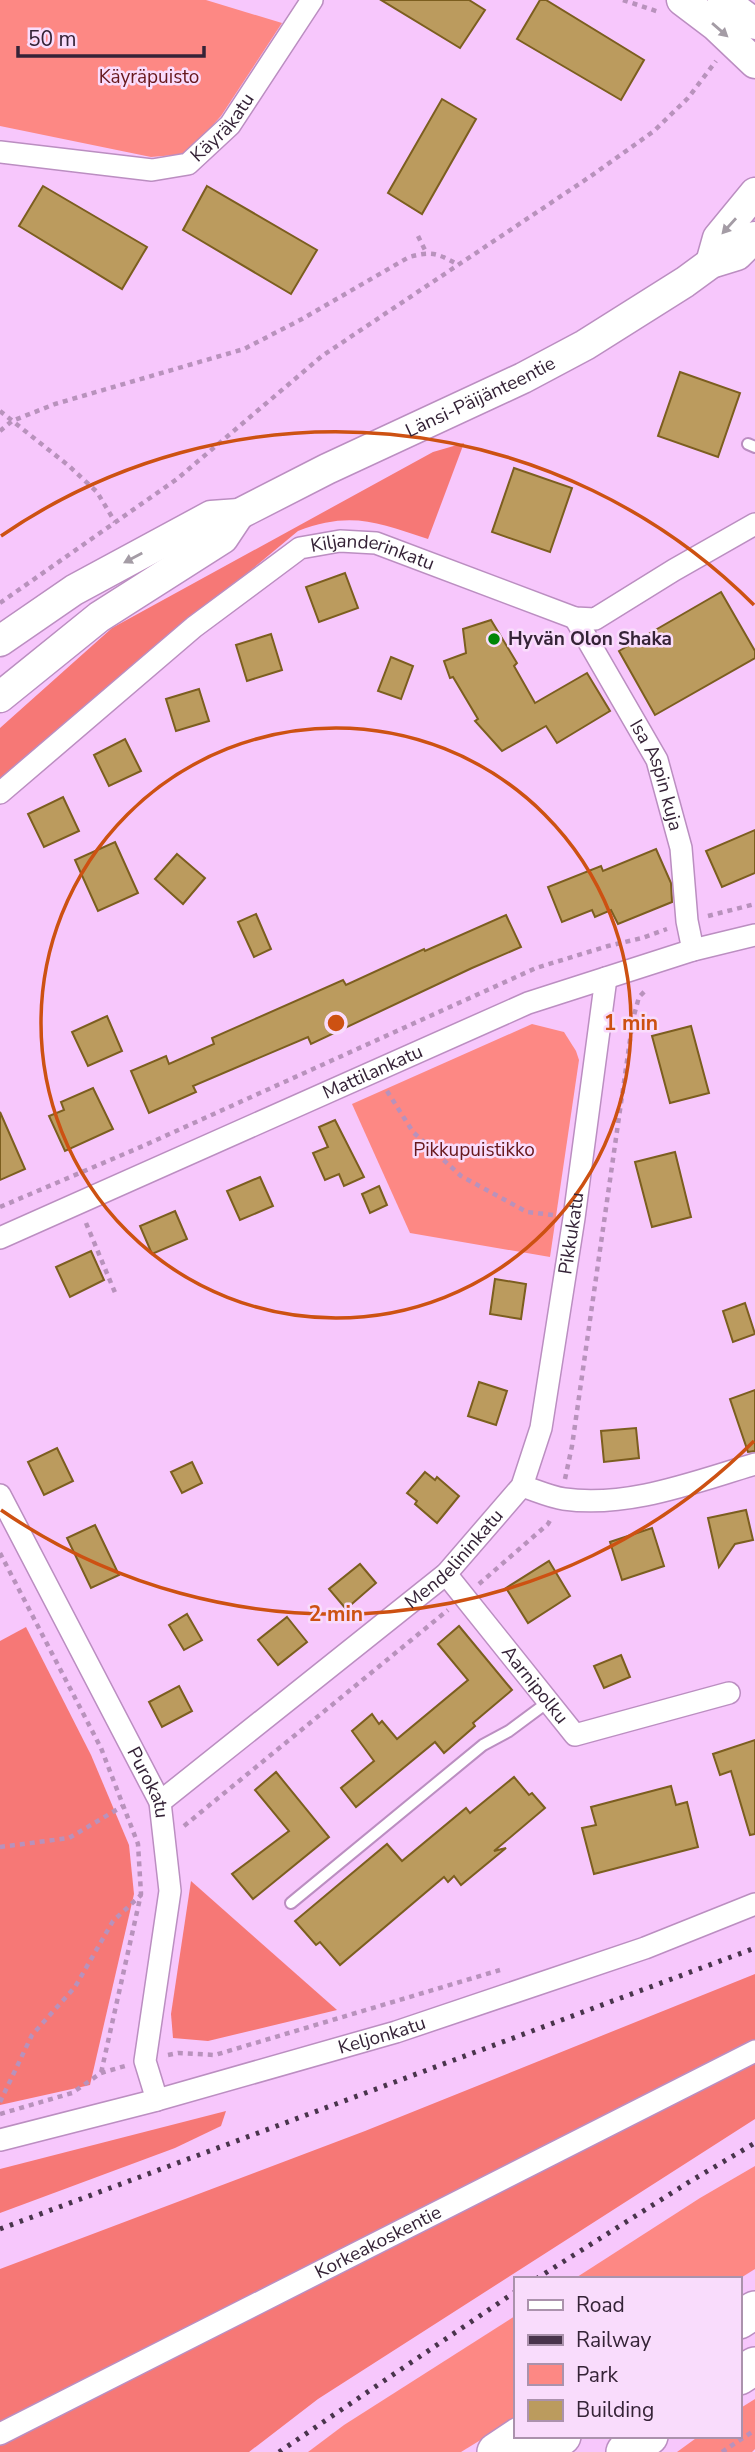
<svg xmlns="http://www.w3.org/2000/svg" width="755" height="2452" font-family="'Nunito Sans',sans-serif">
<rect width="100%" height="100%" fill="#f7c7fc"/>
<g fill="#fd8884">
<polygon points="0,0 206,0 282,23 221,116 187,154 151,157 0,126"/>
<polygon points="532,1024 564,1032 576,1051 579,1060 550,1257 410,1233 352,1104"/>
<polygon points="755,2166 755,2269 739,2279 574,2279 700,2198"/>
<polygon points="515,2316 515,2419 461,2452 308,2452 344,2425"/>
<polygon points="755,2399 755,2449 752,2452 677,2452 699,2436 739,2436 739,2409"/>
</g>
<g fill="#f67876">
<path d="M464,443l-36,96c-51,-17 -78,-28 -130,-8l-298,248v-51l112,-100 321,-176z"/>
<polygon points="26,1627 91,1755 129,1845 134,1894 90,2085 0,2105 0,1641"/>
<polygon points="191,1881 337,2010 208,2041 173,2038 171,2014"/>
<polygon points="755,1974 755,2119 318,2399 249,2452 0,2452 0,2269 365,2131"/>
<polygon points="226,2111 221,2126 175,2148 0,2213 0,2169"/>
</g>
<g fill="#bb9b5e" stroke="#7c5e1f" stroke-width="2">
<polygon points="381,0 469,0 485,10 460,48"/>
<polygon points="540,0 546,0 644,60 621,100 517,39"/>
<polygon points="442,99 476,119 422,214 388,193"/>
<polygon points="43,186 147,247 122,289 19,226"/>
<polygon points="207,186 317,250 291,294 183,230"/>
<polygon points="680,372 740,393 718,457 658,436"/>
<polygon points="514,468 572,488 550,552 492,532"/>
<polygon points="345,573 358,608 319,622 306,587"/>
<polygon points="721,592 755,651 755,658 655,715 619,651"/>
<polygon points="491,620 517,663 514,666 535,703 587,673 610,711 557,743 546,726 502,751 475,721 478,719 453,677 450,678 444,661 466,653 463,629"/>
<polygon points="271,634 282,670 247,681 236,645"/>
<polygon points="391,657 413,666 401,699 378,691"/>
<polygon points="199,689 209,721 176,731 166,699"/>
<polygon points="125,739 141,771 109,786 94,755"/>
<polygon points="63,797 79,831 44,847 28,814"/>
<polygon points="755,830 755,873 722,887 706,851"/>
<polygon points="115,842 138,893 98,911 75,860"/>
<polygon points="656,849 671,883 672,902 618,924 611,910 595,917 592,910 562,922 548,887 601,866 603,871"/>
<polygon points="177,854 205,878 183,904 155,879"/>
<polygon points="256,914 271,949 254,957 238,922"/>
<polygon points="506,915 521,947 472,968 311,1044 308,1037 193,1086 196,1092 149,1113 131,1071 166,1056 169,1064 214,1044 212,1038 343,980 346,985 424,949 425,951"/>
<polygon points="107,1016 122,1051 88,1066 72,1032"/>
<polygon points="691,1026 709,1093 670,1103 652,1036"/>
<polygon points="93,1088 113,1129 65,1151 49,1116 64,1110 61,1102"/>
<polygon points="0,1112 25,1169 0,1180"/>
<polygon points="335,1120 364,1177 344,1186 339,1174 325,1180 313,1153 328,1147 319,1127"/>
<polygon points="675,1152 691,1217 652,1227 635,1162"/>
<polygon points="260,1177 273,1206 240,1220 227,1191"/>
<polygon points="379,1186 387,1205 370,1213 362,1194"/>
<polygon points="175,1211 187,1239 152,1254 140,1226"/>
<polygon points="91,1251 104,1280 70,1297 56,1267"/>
<polygon points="495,1279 526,1284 521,1319 490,1314"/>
<polygon points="745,1303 755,1334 733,1342 723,1311"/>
<polygon points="479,1382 507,1391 496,1425 468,1416"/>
<polygon points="755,1390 755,1451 748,1452 730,1399"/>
<polygon points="636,1428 639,1458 604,1462 601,1431"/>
<polygon points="57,1448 73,1481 44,1495 28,1462"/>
<polygon points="192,1462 202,1483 182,1493 171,1472"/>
<polygon points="425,1472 435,1480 437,1477 459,1496 437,1523 415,1504 417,1501 407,1493"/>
<polygon points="746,1510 753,1540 735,1544 719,1567 708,1518"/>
<polygon points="95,1525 119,1575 91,1588 67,1538"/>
<polygon points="652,1528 664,1566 622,1580 610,1542"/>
<polygon points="549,1561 570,1596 528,1623 506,1588"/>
<polygon points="360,1564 376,1583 346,1609 329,1589"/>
<polygon points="187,1614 202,1640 184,1650 169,1625"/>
<polygon points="287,1617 307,1642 278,1665 258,1640"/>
<polygon points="459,1626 512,1690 473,1723 475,1726 444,1753 435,1742 356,1807 341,1788 374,1761 352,1731 372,1714 379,1724 382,1721 397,1739 468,1680 438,1644"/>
<polygon points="621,1655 630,1677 604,1688 594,1666"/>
<polygon points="179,1686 192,1711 162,1727 149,1702"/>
<polygon points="755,1740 755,1834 750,1835 731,1771 720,1775 713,1754"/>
<polygon points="276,1772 329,1837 253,1899 232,1874 289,1831 255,1790"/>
<polygon points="514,1777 529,1795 532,1793 545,1808 494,1851 506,1848 461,1885 454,1876 448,1882 444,1877 340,1965 320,1942 316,1945 295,1921 387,1844 402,1861 466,1808 470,1813"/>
<polygon points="671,1786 676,1805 687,1802 698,1847 594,1874 582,1828 596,1825 591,1807"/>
</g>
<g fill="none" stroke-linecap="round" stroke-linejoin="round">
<g stroke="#bb8ec1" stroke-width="14">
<g id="service">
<polyline points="748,444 755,447"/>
<polyline points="291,1903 483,1745 509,1731 548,1702"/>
</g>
</g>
<g stroke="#bb8ec1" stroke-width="24">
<g id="minor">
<path id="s1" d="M0,152l152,18 36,-6 42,-39 82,-125"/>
<path id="s2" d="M575,618l82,142 24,88 6,73 6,29"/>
<path id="s3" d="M0,793l194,-166 106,-79 40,-7 36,2 199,75 20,1 79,-49 81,-46"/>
<path id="s4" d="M0,1238l528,-235 165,-53 62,-15"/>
<path d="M522,1486c13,4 28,11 42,13 64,9 130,-17 191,-35"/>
<path id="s5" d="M0,1495l160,307 10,89 -25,170 12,39"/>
<path id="s6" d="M446,1574l129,161 154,-42"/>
<path id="s7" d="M160,1802l286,-228 76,-88 19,-58 33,-210 32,-240"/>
<path id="s8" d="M0,2140l157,-40 239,-68 249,-84 110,-44"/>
<path id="s9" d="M0,2434l755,-383"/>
</g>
</g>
<g stroke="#bb8ec1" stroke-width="33">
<g id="secondary">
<polyline points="682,0 715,25 755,63"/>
<polyline points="723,0 755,24"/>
<polyline points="711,263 718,238 755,193"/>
<path id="s10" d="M0,641l74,-51 137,-74 28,-2 88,-45 196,-91 62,-33 100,-63 26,-19 26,-8 18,-18"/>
<polyline points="0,697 99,617 223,538 239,514"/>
</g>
</g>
<g stroke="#bb8ec1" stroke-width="40">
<g id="trunk">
<polyline points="739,2320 755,2310"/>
<polyline points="739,2376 755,2366"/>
<polyline points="496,2452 520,2436"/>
<polyline points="539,2452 562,2436"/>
<polyline points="625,2452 649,2436"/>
</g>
</g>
<g stroke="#b892bc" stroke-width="4.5" stroke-dasharray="5 5" stroke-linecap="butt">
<polyline points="623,0 659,12"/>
<polyline points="418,236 426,252"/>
<polyline points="0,411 69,466 97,492 115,522"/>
<path d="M0,431l12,-10 43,-17 189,-55 58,-30 107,-62c22,-6 28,-4 48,7"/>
<polyline points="0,603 177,479 322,356 591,176 654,131 688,98 716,61"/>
<polyline points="708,916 755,904"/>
<polyline points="387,1091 413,1132 461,1176 527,1212 553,1215"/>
<polyline points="0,1207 143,1146 536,968 608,946 642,938 667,929"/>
<polyline points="86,1223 116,1295"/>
<polyline points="565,1479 572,1446 633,1019 639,997 647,989"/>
<polyline points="0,1553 101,1748 138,1844 141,1894 101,2073"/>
<polyline points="479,1584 548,1524 552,1517"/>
<polyline points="184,1826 448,1610"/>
<polyline points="0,1847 69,1838 123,1806"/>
<polyline points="168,2055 178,2053 215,2055 500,1970"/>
<polyline points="0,2102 32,2035 75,1987 113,1921 141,1895"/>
<polyline points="0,2114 72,2093 101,2073 125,2066"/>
<polyline points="722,2452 755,2430"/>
</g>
<use href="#service" stroke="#fff" stroke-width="10"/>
<use href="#minor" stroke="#fff" stroke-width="21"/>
<use href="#secondary" stroke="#fff" stroke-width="30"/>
<use href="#trunk" stroke="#fff" stroke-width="37"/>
<g stroke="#49344c" stroke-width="5" stroke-dasharray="3.5 7" stroke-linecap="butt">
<polyline points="0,2229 755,1948"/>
<polyline points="536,2279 689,2182 755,2143"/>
<polyline points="279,2452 515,2292"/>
</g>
</g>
<defs><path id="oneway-solid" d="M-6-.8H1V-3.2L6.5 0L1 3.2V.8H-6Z" transform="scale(1.75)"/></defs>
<g fill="#a49ca5">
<use href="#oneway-solid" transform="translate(720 30) rotate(41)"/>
<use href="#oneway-solid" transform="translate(729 226) rotate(132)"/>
<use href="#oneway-solid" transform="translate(133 558) rotate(152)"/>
</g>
<g fill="none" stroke="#cd5112" stroke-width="3.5">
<circle cx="336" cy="1023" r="295"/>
<path d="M754 1441A591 591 0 0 1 1 1510M1 536A591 591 0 0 1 754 605"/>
</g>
<circle fill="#008507" stroke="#f9dcfc" stroke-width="2.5" cx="494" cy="639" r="7"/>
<g text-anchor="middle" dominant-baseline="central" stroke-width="5" stroke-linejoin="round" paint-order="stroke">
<g font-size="19" fill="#67181c" stroke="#f9dcfc">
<text x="149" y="77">Käyräpuisto</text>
<text x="474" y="1150">Pikkupuistikko</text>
</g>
<g font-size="19" fill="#352337" stroke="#f9dcfc">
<text stroke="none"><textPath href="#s1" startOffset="240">Käyräkatu</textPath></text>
<text stroke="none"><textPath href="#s10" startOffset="542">Länsi-Päijänteentie</textPath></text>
<text stroke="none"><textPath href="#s3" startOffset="462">Kiljanderinkatu</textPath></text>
<text stroke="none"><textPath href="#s2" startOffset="178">Isa Aspin kuja</textPath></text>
<text stroke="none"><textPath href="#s4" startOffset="408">Mattilankatu</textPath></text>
<text stroke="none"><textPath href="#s7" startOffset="740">Pikkukatu</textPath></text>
<text stroke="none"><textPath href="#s7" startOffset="382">Mendelininkatu</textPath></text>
<text stroke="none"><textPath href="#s6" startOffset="142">Aarnipolku</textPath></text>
<text stroke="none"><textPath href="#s5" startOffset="324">Purokatu</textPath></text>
<text stroke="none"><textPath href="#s8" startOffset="396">Keljonkatu</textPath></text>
<text stroke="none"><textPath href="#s9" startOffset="424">Korkeakoskentie</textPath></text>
</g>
<g font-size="19" font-weight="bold" fill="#352337" stroke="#f9dcfc" text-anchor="start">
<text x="508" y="639">Hyvän Olon Shaka</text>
</g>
</g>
<circle cx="336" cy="1023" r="10" fill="#cd5112" stroke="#f9dcfc" stroke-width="3.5"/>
<g font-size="21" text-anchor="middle" font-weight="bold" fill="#cd5112" stroke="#f9dcfc" stroke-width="5" stroke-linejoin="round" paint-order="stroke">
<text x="631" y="1030">1 min</text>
<text x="336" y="1621">2 min</text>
</g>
<rect x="514" y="2277" width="228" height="161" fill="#f9dcfc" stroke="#ab92ad" stroke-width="2"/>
<rect x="528" y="2300" width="35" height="10" fill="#ffffff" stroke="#ab92ad" stroke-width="2"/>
<text x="576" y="2312" font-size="21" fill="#352337">Road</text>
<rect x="528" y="2335" width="35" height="10" fill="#49344c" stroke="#ab92ad" stroke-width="2"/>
<text x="576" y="2347" font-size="21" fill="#352337">Railway</text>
<rect x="528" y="2364" width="35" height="21" fill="#fd8884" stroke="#ab92ad" stroke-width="2"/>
<text x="576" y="2382" font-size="21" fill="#352337">Park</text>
<rect x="528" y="2400" width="35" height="21" fill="#bb9b5e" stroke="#ab92ad" stroke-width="2"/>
<text x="576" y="2417" font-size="21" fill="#352337">Building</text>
<path d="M18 46v10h186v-10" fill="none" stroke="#352337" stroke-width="3.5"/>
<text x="28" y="46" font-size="21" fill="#352337" stroke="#f9dcfc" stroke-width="5" paint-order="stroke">50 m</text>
</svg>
